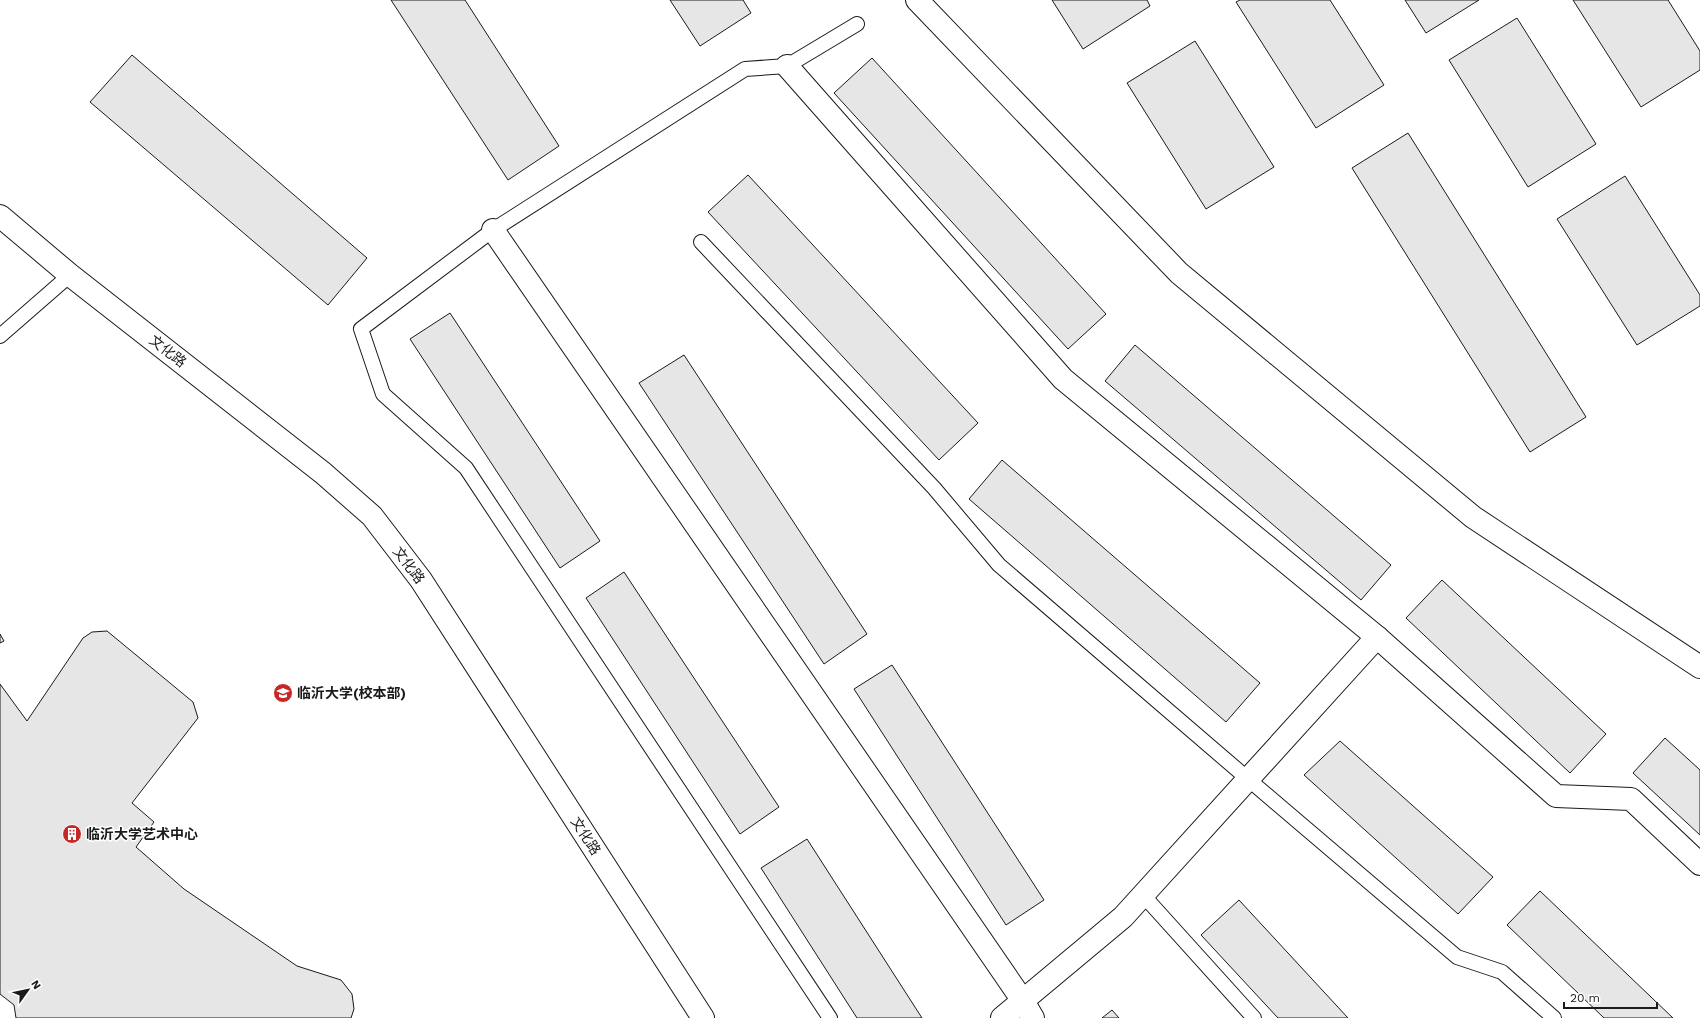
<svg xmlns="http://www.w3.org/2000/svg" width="1700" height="1018" font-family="'Work Sans','Noto Sans SC',sans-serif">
<rect width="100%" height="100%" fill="#fff"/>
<g fill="#e6e6e6" stroke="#1a1a1a">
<polygon points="391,0 465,0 559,146 508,180"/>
<polygon points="670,0 743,0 751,13 700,46"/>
<polygon points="1052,0 1147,0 1150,6 1083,49"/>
<polygon points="1240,0 1330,0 1384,85 1316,128 1236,2"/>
<polygon points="1405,0 1479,0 1426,33"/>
<polygon points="1573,0 1668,0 1700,51 1700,70 1641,107"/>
<polygon points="1517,18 1596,144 1528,187 1449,60"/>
<polygon points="1195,41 1274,167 1206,209 1127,83"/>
<polygon points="132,55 367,258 328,305 90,102"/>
<polygon points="872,58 1106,314 1068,349 834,93"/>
<polygon points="1408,133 1586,417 1530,452 1352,168"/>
<polygon points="748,175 978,423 939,460 708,212"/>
<polygon points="1625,176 1700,295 1700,306 1637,345 1557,219"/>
<polygon points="450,313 600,541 560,568 410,339"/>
<polygon points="1135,345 1391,565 1361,600 1105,381"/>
<polygon points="684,355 867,634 824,664 639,383"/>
<polygon points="1002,460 1260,683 1226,722 969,499"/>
<polygon points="624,572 779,807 740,834 586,598"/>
<polygon points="1442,580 1606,734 1570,773 1406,618"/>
<polygon points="107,631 193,702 198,718 132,803 154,822 136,847 184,889 297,966 341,980 352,994 354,1009 351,1018 16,1018 14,1005 0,994 0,684 27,721 83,638 92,632"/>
<polygon points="0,634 4,641 0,643"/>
<polygon points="892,665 1044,900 1006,925 854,689"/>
<polygon points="1665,738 1700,770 1700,835 1633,773"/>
<polygon points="1340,741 1493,877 1458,914 1304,775"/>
<polygon points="807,839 922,1018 857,1018 761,868"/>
<polygon points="1540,891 1673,1018 1604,1018 1507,925"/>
<polygon points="1239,900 1348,1018 1278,1018 1201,935"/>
<polygon points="1112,1010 1119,1018 1102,1018"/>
</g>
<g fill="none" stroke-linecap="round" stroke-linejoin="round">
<g stroke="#1a1a1a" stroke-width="16">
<g id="lane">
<polyline points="701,242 934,488 999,565 1248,779 1457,957 1502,972 1554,1018"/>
<polyline points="0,336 70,275"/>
<polyline points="1143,895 1254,1018"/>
<polyline points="830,1018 466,468 383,394 361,329 493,230 745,69 787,66 857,24"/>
</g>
</g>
<g stroke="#1a1a1a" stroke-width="24">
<g id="street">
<polyline points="917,0 1179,273 1473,517 1700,667"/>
<polyline points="787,66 1063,379 1377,637 1556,796 1631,799 1700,864"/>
<polyline points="0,216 70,275 323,473 372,516 421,580 703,1018"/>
<polyline points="493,230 1023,1001 1033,1018"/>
<polyline points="1002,1018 1123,917 1377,637"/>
</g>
</g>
<use href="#lane" stroke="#fff" stroke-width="14"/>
<use href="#street" stroke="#fff" stroke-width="22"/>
</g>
<defs>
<g id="university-disc" transform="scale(1)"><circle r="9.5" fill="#c62828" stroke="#fff"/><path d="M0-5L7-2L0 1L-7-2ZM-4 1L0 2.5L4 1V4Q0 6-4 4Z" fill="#fff"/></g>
<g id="building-disc" transform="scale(1)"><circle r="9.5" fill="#c62828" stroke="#fff"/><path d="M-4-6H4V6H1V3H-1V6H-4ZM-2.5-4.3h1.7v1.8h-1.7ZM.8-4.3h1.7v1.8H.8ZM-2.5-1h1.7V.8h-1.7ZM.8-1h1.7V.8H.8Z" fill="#fff"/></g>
</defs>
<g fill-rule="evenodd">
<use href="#university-disc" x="283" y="693"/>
<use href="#building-disc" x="72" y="834"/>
</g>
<g text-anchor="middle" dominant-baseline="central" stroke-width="3" stroke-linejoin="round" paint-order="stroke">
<g font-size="14" fill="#1a1a1a" stroke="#fff">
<text transform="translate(168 351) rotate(38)">文化路</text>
<text transform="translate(409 565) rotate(53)">文化路</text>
<text transform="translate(586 836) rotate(57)">文化路</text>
</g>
<g font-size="14" font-weight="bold" fill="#1a1a1a" stroke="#fff" text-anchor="start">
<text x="297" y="693">临沂大学(校本部)</text>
<text x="86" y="834">临沂大学艺术中心</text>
</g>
</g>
<g transform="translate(28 990) rotate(57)" stroke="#ffffff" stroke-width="3" paint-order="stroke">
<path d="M0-3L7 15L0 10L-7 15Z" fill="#1a1a1a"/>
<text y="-6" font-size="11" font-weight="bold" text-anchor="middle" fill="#1a1a1a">N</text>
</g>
<path d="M1564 1002v6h93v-6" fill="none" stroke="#1a1a1a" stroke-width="2"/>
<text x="1570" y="1002" font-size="12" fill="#1a1a1a" stroke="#ffffff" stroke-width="3" paint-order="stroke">20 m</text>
</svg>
